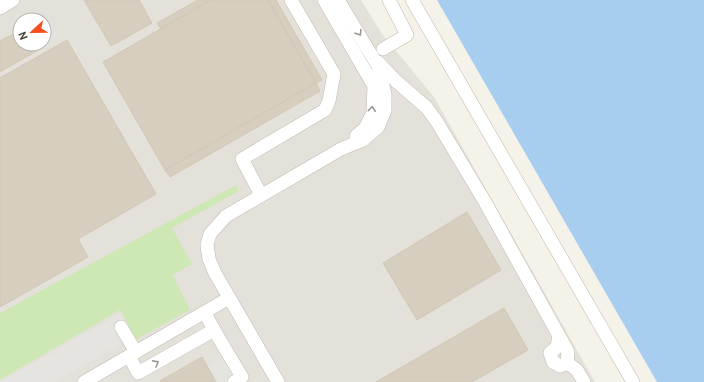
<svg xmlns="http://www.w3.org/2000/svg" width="704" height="382" font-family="Overpass,sans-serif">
<rect width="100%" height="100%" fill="#f5f2ea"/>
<path fill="#e4e1db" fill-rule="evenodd" d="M0,0h361l21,34 52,63 161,285h-595zM20,20h24v24h-24z"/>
<polygon fill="#cde8b4" points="236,185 239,191 172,228 192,264 173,275 190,310 136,339 120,310 0,380 0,313"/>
<g fill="#e6e4e1">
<polygon points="120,314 129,330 117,337 121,344 54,382 0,382"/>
<polygon points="223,358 237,382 217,382 208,366"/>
</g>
<polygon fill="#a8ceef" points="437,0 704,0 704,382 657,382"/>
<g fill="#d6cebf" stroke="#d1c7b3">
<polygon points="84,0 139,0 152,23 111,46"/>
<polygon points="198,0 211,0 161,29 157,23"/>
<polygon points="211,0 268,0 316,83 165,170 103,62"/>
<polygon points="268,0 276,0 322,80 316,83"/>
<polygon points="20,30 20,44 37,44 40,49 0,72 0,41"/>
<polygon points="67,40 156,194 78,239 88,257 0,307 0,78"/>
<polygon points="316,83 320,91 170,177 165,170"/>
<polygon points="467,212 501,270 417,320 383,263"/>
<polygon points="504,308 528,350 472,382 376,382"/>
<polygon points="202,357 216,382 161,382 160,381"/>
</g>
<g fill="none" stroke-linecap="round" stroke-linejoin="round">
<g stroke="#c0baac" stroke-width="14">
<g id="minor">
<polyline points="324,0 374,86 373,113 365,128 356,136"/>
<polyline points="412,0 633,382"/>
<polyline points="0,8 13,0"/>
<polyline points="383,49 407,35 389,0"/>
<polyline points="378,62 396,81 427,108 437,122 485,202 568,352 567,363 560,366 553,362 550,353 557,347 559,336"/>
<polyline points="261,195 242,159 325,110 329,101 334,74 291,0"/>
<polyline points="121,327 136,352"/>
<polyline points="214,330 242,377 234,382"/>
<polyline points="129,356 138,373 214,330 205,313"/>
<polyline points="567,363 577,370 584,382"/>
<polyline points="84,382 229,298"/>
<polyline points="278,382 215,273 209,259 207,245 210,234 226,216 341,149 363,140 378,127 385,110 385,94 378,66 338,0"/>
</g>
</g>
<use href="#minor" stroke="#fff" stroke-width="13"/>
</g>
<defs><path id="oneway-chevron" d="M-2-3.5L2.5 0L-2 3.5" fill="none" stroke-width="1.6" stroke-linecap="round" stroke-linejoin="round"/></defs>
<g stroke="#9a9892">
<use href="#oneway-chevron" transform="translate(359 33) rotate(58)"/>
<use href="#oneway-chevron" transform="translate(372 109) rotate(-83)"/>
<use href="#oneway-chevron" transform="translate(156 363) rotate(-29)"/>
</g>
<g transform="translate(32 32) rotate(248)"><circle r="19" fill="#ffffff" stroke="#b6b4af"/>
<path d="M0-3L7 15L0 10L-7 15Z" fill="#f54d20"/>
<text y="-6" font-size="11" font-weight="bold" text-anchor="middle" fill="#484338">N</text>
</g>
</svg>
